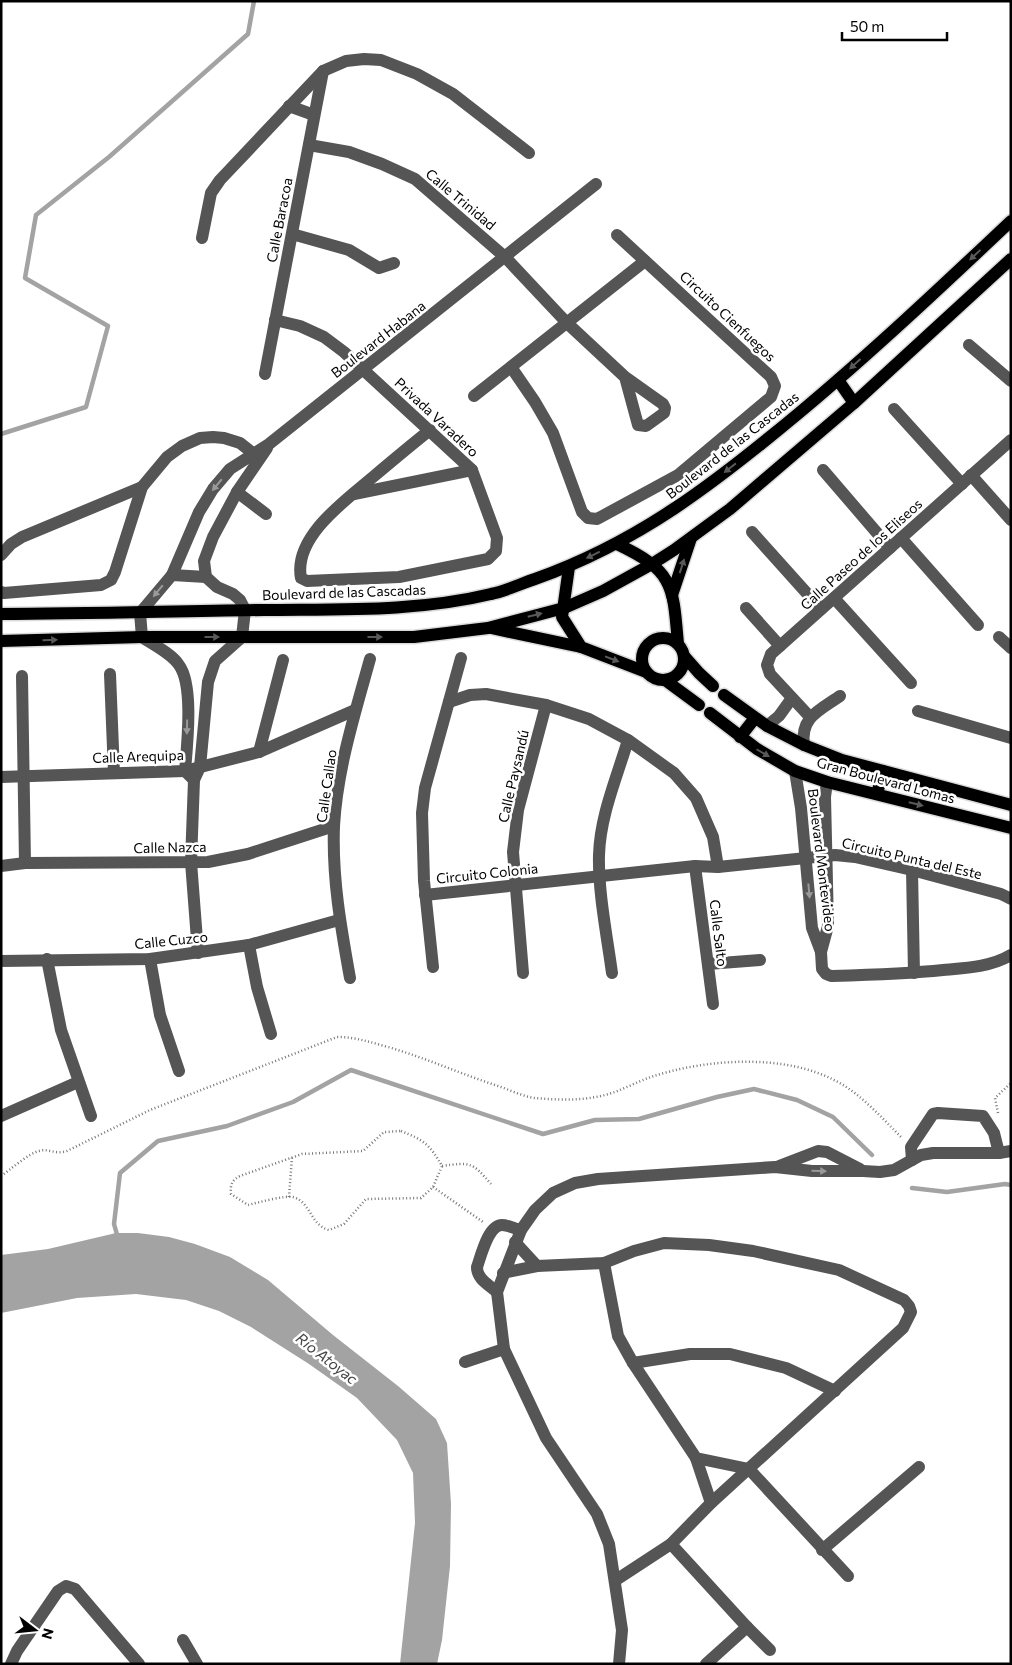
<svg xmlns="http://www.w3.org/2000/svg" width="1012" height="1665" font-family="Commissioner,sans-serif">
<rect width="100%" height="100%" fill="#fff"/>
<polygon fill="#a3a3a3" points="116,1233 138,1233 169,1237 195,1244 230,1257 268,1280 333,1335 398,1386 436,1419 447,1443 451,1504 450,1566 442,1640 437,1664 400,1664 415,1523 413,1473 397,1440 357,1398 309,1364 251,1327 219,1311 186,1300 136,1294 77,1298 1,1313 1,1255 48,1249"/>
<g fill="none" stroke-linecap="round" stroke-linejoin="round">
<g stroke="#a3a3a3" stroke-width="4.5">
<polyline points="1,434 86,407 108,326 25,278 36,215 109,157 248,34 254,1"/>
<polyline points="912,1188 947,1192 1005,1184 1011,1185"/>
<polyline points="118,1238 114,1224 120,1173 158,1141 227,1126 293,1102 351,1070 543,1134 595,1120 639,1119 717,1097 754,1089 797,1100 833,1117 872,1155"/>
</g>
<g stroke="#dbdbdb" stroke-width="15">
<g id="major">
<polyline points="838,380 854,403"/>
<path d="M617,544c57,27 56,41 61,100"/>
<polyline points="569,567 562,617 581,647 646,672"/>
<polyline points="672,595 691,538"/>
<path d="M1,614c88,0 175,-3 263,-4 76,-1 153,2 227,-16 15,-3 29,-10 44,-15 104,-37 180,-96 264,-166 73,-61 142,-126 212,-192"/>
<polyline points="491,628 581,647"/>
<circle cx="663" cy="659" r="21"/>
<polyline points="1,641 142,637 414,637 488,628 564,608 603,591 652,564 674,550 730,509 854,403 1011,259"/>
<polyline points="684,656 699,673 713,686"/>
<polyline points="665,680 699,705"/>
<polyline points="724,695 767,726 804,745 842,760 1011,805"/>
<polyline points="710,713 757,749 795,771 827,782 1011,828"/>
<polyline points="740,737 755,718"/>
<polyline points="877,794 883,771"/>
</g>
</g>
<g stroke="#777" stroke-width="2.5" stroke-dasharray="1 2.5" stroke-linecap="butt">
<polyline points="998,1113 995,1098 1011,1083"/>
<path d="M401,1131c23,9 29,14 41,35l-9,21 -12,11 -55,1 -22,25 -15,6c-19,-5 -18,-28 -36,-33 -7,-2 -37,6 -45,8l-17,-11c-1,-9 1,-14 9,-18l62,-22 61,-3 21,-19z"/>
<path d="M442,1166c29,-4 30,-4 49,18"/>
<path d="M1,1176c9,-6 28,-23 38,-25 10,-3 16,4 28,0l83,-41 187,-73c18,0 33,5 51,10 38,11 73,27 110,39 12,4 24,10 36,12 24,2 48,3 71,-3 16,-4 31,-13 46,-18 54,-18 133,-24 185,4 25,13 45,36 65,56"/>
<polyline points="433,1187 483,1222"/>
<polyline points="289,1197 292,1157"/>
</g>
<g stroke="#555" stroke-width="12">
<polyline points="289,106 314,115"/>
<polyline points="309,145 349,152 382,164 415,179 505,257 567,323 625,377 663,404 665,408 664,413 646,426 638,425 625,377"/>
<polyline points="292,234 349,250 379,268 394,263"/>
<polyline points="202,238 211,193 220,180 323,71 346,61 364,59 381,60 417,74 453,94 529,153"/>
<path d="M275,320l25,6 24,11 20,15 128,118 25,68 -1,13 -8,8 -89,18 -92,4 -6,-3c-8,-41 45,-78 72,-101 19,-16 38,-32 57,-47"/>
<polyline points="969,345 1011,381"/>
<polyline points="511,367 535,402 553,433 582,512 588,518 597,519 678,475 771,397 775,386 771,377 617,235"/>
<polyline points="265,374 323,71"/>
<polyline points="474,396 645,261"/>
<polyline points="894,409 962,484"/>
<polyline points="823,470 890,548"/>
<polyline points="971,475 1011,520"/>
<polyline points="237,492 266,514"/>
<polyline points="354,494 472,470"/>
<polyline points="752,532 821,609"/>
<polyline points="901,538 978,625"/>
<polyline points="1,555 11,544 22,537 142,487"/>
<polyline points="172,575 206,577"/>
<polyline points="1,592 4,593 101,585 111,580 115,572 142,487 167,457 182,446 200,438 213,437 224,438 240,443 254,454 259,459"/>
<polyline points="834,598 911,683"/>
<polyline points="746,608 780,646"/>
<polyline points="999,637 1011,648"/>
<polyline points="110,674 114,773"/>
<polyline points="22,676 25,863"/>
<polyline points="449,702 470,695 486,694 546,705 589,719 628,740 674,773 696,798 713,837 718,867"/>
<polyline points="918,711 1011,738"/>
<polyline points="810,717 770,674 767,665 771,654 1011,440"/>
<polyline points="767,726 779,716 792,698"/>
<path d="M804,745c-4,-28 16,-35 36,-49"/>
<polyline points="259,752 283,660"/>
<path d="M795,771l6,37 11,120 9,24 1,17 4,5 5,2c37,-1 75,-2 112,-6 23,-2 48,-3 68,-15"/>
<polyline points="1,777 185,771 259,752 355,710"/>
<path d="M194,780l-9,-9c2,-25 9,-86 -6,-106 -8,-12 -26,-20 -37,-28l-2,-24 32,-38 27,-63 14,-23 17,-20 39,-25 327,-260"/>
<polyline points="1,866 25,863 208,862 248,854 334,826"/>
<polyline points="695,866 713,1004"/>
<polyline points="912,870 914,973"/>
<polyline points="425,895 695,866 718,867 835,855 855,857 912,870 1001,894 1011,899"/>
<polyline points="249,945 257,987 271,1034"/>
<polyline points="821,952 828,926 825,797 827,782"/>
<polyline points="198,953 191,862 194,780 200,767 208,682 215,661 242,637 245,610 240,600 233,594 217,587 206,577 204,561 213,537 237,492 267,448"/>
<polyline points="47,959 61,1030 91,1116"/>
<polyline points="150,959 160,1015 179,1071"/>
<polyline points="1,961 150,959 249,945 339,920"/>
<polyline points="708,964 760,960"/>
<polyline points="433,967 424,881 422,813 425,788 461,658"/>
<polyline points="523,973 513,852 518,810 546,705"/>
<path d="M612,973c-5,-37 -14,-82 -13,-118 1,-39 18,-78 29,-115"/>
<path d="M350,978c-9,-50 -18,-100 -16,-152 3,-56 21,-113 36,-167"/>
<polyline points="1,1116 78,1082"/>
<polyline points="912,1160 911,1147 933,1114 938,1113 983,1116 994,1133 999,1153"/>
<polyline points="779,1166 818,1151 827,1152 860,1169"/>
<polyline points="515,1242 537,1266 604,1263 634,1251 664,1243 709,1245 753,1251 839,1270 904,1300 909,1306 911,1312 903,1328 711,1503 671,1544 616,1580"/>
<polyline points="604,1263 618,1336 633,1363 696,1458 749,1469 848,1576"/>
<polyline points="503,1273 537,1266"/>
<path d="M497,1292c-9,-8 -20,-13 -20,-25 4,-11 11,-42 25,-42 6,0 13,4 19,5"/>
<polyline points="465,1362 504,1349"/>
<polyline points="633,1363 690,1354 730,1354 786,1368 835,1391"/>
<polyline points="696,1458 711,1503"/>
<polyline points="671,1544 747,1627 770,1650"/>
<polyline points="822,1550 919,1467"/>
<polyline points="183,1640 197,1664"/>
<polyline points="11,1664 17,1651 58,1591 66,1586 75,1589 139,1664"/>
<polyline points="619,1664 622,1630 609,1544 597,1514 546,1438 504,1349 497,1292 521,1230 535,1210 553,1193 575,1183 598,1179 775,1167 812,1171 863,1171 880,1172 894,1170 921,1155 933,1153 999,1153 1011,1151"/>
<polyline points="706,1664 747,1627"/>
</g>
<use href="#major" stroke="#000" stroke-width="12"/>
</g>
<defs><path id="oneway-solid" d="M-6-.8H1V-3.2L6.5 0L1 3.2V.8H-6Z" transform="scale(1.25)"/></defs>
<g fill="#595959">
<use href="#oneway-solid" transform="translate(975 255) rotate(137)"/>
<use href="#oneway-solid" transform="translate(855 364) rotate(138)"/>
<use href="#oneway-solid" transform="translate(730 468) rotate(142)"/>
<use href="#oneway-solid" transform="translate(593 555) rotate(154)"/>
<use href="#oneway-solid" transform="translate(682 566) rotate(-72)"/>
<use href="#oneway-solid" transform="translate(535 615) rotate(-14)"/>
<use href="#oneway-solid" transform="translate(212 637)"/>
<use href="#oneway-solid" transform="translate(375 637)"/>
<use href="#oneway-solid" transform="translate(50 640) rotate(-2)"/>
<use href="#oneway-solid" transform="translate(612 659) rotate(21)"/>
<use href="#oneway-solid" transform="translate(763 753) rotate(30)"/>
<use href="#oneway-solid" transform="translate(916 804) rotate(14)"/>
</g>
<g fill="#999">
<use href="#oneway-solid" transform="translate(217 485) rotate(130)"/>
<use href="#oneway-solid" transform="translate(158 591) rotate(130)"/>
<use href="#oneway-solid" transform="translate(187 727) rotate(91)"/>
<use href="#oneway-solid" transform="translate(809 891) rotate(85)"/>
<use href="#oneway-solid" transform="translate(819 1171) rotate(1)"/>
</g>
<g text-anchor="middle" dominant-baseline="central" stroke-width="5" stroke-linejoin="round" paint-order="stroke">
<g font-size="14" fill="#000" stroke="#fff">
<text transform="translate(461 199) rotate(40)">Calle Trinidad</text>
<text transform="translate(279 220) rotate(-79)">Calle Baracoa</text>
<text transform="translate(728 316) rotate(43)">Circuito Cienfuegos</text>
<text transform="translate(378 339) rotate(-38)">Boulevard Habana</text>
<text transform="translate(437 417) rotate(43)">Privada Varadero</text>
<text transform="translate(732 445) rotate(-38)">Boulevard de las Cascadas</text>
<text transform="translate(861 554) rotate(-42)">Calle Paseo de los Eliseos</text>
<text transform="translate(344 592) rotate(-2)">Boulevard de las Cascadas</text>
<text transform="translate(138 756) rotate(-2)">Calle Arequipa</text>
<text transform="translate(513 776) rotate(-77)">Calle Paysandú</text>
<text transform="translate(886 780) rotate(15)">Gran Boulevard Lomas</text>
<text transform="translate(326 786) rotate(-82)">Calle Callao</text>
<text transform="translate(170 847) rotate(-1)">Calle Nazca</text>
<text transform="translate(912 858) rotate(13)">Circuito Punta del Este</text>
<text transform="translate(822 860) rotate(83)">Boulevard Montevideo</text>
<text transform="translate(487 873) rotate(-6)">Circuito Colonia</text>
<text transform="translate(719 933) rotate(83)">Calle Salto</text>
<text transform="translate(171 940) rotate(-6)">Calle Cuzco</text>
</g>
<g font-size="15" font-style="italic" fill="#444" stroke="#fff">
<text transform="translate(327 1358) rotate(38)">Río Atoyac</text>
</g>
</g>
<rect width="1012" height="1665" fill="none" stroke="#000000" stroke-width="5"/>
<g transform="translate(35 1630) rotate(106)" stroke="#ffffff" stroke-width="4" paint-order="stroke">
<path d="M0-4L9 19L0 12L-9 19Z" fill="#000000"/>
<text y="-8" font-size="14" font-weight="bold" text-anchor="middle" fill="#000000">N</text>
</g>
<path d="M842 32v8h105v-8" fill="none" stroke="#000000" stroke-width="2.5"/>
<text x="850" y="32" font-size="15" fill="#000000" stroke="#ffffff" stroke-width="4" paint-order="stroke">50 m</text>
</svg>
